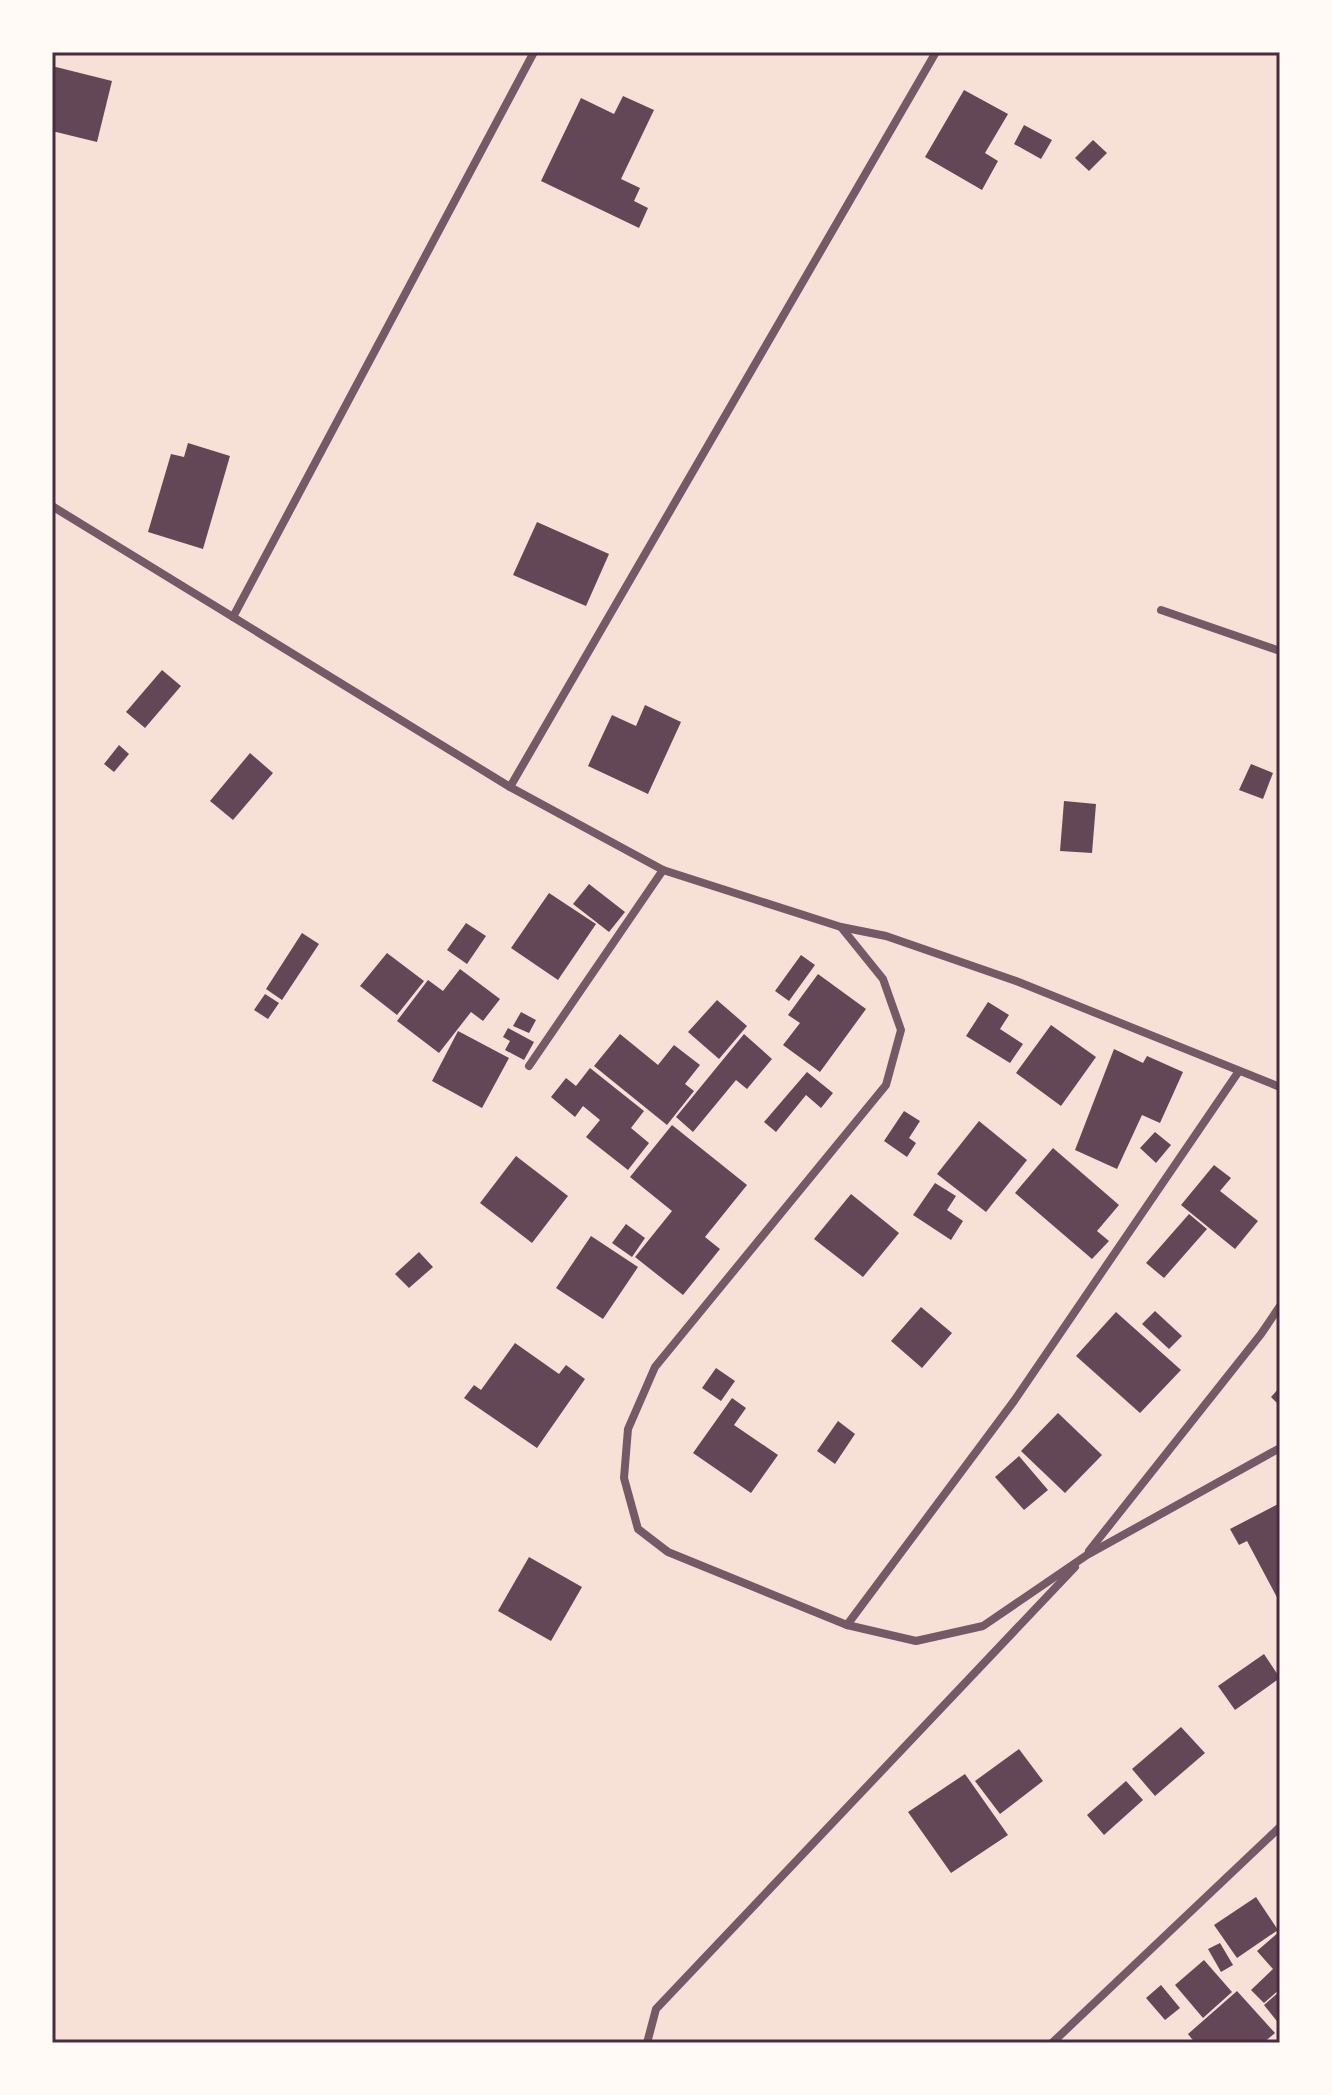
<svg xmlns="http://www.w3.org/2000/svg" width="1332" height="2095" font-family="Montserrat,sans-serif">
<rect width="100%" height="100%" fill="#f7e1d7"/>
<g fill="#644757">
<polygon points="52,66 112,81 97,142 52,131"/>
<polygon points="964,90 1008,114 985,153 998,161 982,190 925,157"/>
<polygon points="623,96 654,110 621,179 640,188 634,201 648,208 639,228 541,181 581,98 614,114"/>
<polygon points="1024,125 1052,140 1041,159 1014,144"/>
<polygon points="1093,140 1107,153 1089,171 1075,158"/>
<polygon points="188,443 230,456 203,549 148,532 171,454 184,457"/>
<polygon points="537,522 609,554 586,606 513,575"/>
<polygon points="162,670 181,686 145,728 126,712"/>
<polygon points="645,705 681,722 648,794 588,766 612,715 636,726"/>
<polygon points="119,745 129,754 114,772 104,764"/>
<polygon points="250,753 273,773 233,820 210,801"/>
<polygon points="1251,764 1273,773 1263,799 1239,790"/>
<polygon points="1064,801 1096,804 1092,853 1060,851"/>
<polygon points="589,884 625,912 609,932 573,904"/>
<polygon points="549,893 596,924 558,980 511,948"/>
<polygon points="466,923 486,936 467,964 447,950"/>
<polygon points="302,933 319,944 282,1000 266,989"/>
<polygon points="387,953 424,981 397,1015 360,986"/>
<polygon points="801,955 815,965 789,1001 775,991"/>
<polygon points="460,969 500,999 483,1021 471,1012 439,1053 397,1021 428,980 443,991"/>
<polygon points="818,974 866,1009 820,1072 783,1045 800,1023 788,1015"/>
<polygon points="265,994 279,1003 268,1019 254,1010"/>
<polygon points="717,1000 747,1026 719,1059 688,1032"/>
<polygon points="988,1002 1009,1015 1000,1029 1023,1044 1010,1063 966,1036"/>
<polygon points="521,1012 536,1020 529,1033 513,1026"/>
<polygon points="1051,1025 1096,1057 1061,1106 1016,1073"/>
<polygon points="508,1028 534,1042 524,1060 505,1050 510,1041 503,1037"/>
<polygon points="458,1031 509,1058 482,1108 432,1081"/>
<polygon points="620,1034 658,1065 674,1045 700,1065 685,1084 694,1091 667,1125 594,1066"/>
<polygon points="744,1034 772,1059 747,1089 736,1080 693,1132 676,1117"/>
<polygon points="1114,1049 1143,1063 1147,1056 1183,1072 1160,1123 1142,1115 1117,1169 1075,1150"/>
<polygon points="590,1068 644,1111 631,1128 649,1143 628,1170 586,1137 600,1120 583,1106 575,1117 551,1097 566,1078 576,1086"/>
<polygon points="807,1072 833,1093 821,1108 806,1095 776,1132 764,1122"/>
<polygon points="904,1111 920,1121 909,1138 916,1143 907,1157 884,1141"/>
<polygon points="979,1121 1027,1160 986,1212 937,1174"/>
<polygon points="672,1125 747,1185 705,1237 720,1249 683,1295 635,1257 672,1211 630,1177"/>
<polygon points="1155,1132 1171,1145 1156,1163 1140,1148"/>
<polygon points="1053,1148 1119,1205 1097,1231 1109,1241 1092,1259 1015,1193"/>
<polygon points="516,1156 568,1196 532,1243 480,1203"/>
<polygon points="1214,1165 1231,1178 1220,1191 1258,1221 1235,1249 1181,1205"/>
<polygon points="935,1183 956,1196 947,1210 963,1221 951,1240 913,1215"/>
<polygon points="851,1194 899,1233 863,1277 814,1239"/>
<polygon points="1189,1214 1207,1229 1164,1278 1146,1263"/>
<polygon points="626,1224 645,1238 632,1257 612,1243"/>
<polygon points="591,1236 638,1267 603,1319 556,1288"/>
<polygon points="419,1252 433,1267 409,1288 395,1274"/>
<polygon points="921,1307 952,1333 922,1368 891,1341"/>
<polygon points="1155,1311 1182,1336 1169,1349 1142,1324"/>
<polygon points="1116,1312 1181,1370 1140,1413 1076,1356"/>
<polygon points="515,1343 559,1374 566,1365 585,1379 537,1448 464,1398 474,1385 481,1390"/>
<polygon points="716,1368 735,1381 721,1401 702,1388"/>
<polygon points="1280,1387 1280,1406 1271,1397"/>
<polygon points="732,1398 746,1408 734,1425 778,1455 751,1493 693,1453"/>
<polygon points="1058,1413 1102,1455 1065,1493 1021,1451"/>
<polygon points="838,1421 855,1434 835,1464 817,1451"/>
<polygon points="1019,1456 1048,1490 1024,1510 995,1477"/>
<polygon points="1280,1503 1280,1603 1247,1541 1239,1545 1230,1529"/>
<polygon points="529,1557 582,1587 551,1641 498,1611"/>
<polygon points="1264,1654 1280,1678 1235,1710 1218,1686"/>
<polygon points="1181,1727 1205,1753 1155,1796 1132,1769"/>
<polygon points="1019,1749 1043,1781 1000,1814 975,1781"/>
<polygon points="965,1774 1008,1835 951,1873 908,1812"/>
<polygon points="1126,1781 1143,1800 1104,1835 1087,1815"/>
<polygon points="1256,1897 1278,1930 1237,1958 1214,1925"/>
<polygon points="1280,1931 1280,1989 1264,2003 1251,1990 1273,1969 1257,1951"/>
<polygon points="1220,1943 1233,1965 1221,1972 1208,1949"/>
<polygon points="1204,1960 1232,1992 1203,2018 1175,1985"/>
<polygon points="1161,1985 1180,2008 1165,2020 1146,1998"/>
<polygon points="1237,1991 1275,2033 1263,2043 1195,2043 1188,2034"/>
<polygon points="1280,1991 1280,2025 1264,2005"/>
</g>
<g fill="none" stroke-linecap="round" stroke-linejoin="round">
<g stroke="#755966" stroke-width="8">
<polyline points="52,506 510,787 663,870 841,927 883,979 901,1030 886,1085 655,1367 628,1429 624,1478 638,1529 668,1552 847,1625 916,1641 983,1626 1087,1555 1280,1448"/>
<polyline points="1161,610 1280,651"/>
<polyline points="233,617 534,52"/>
<polyline points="510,787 936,52"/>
<polyline points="841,927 886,936 1016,981 1280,1087"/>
<polyline points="529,1066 663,870"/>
<polyline points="1089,1551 1261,1334 1280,1306"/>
<polyline points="847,1625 1014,1401 1239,1071"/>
<polyline points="647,2043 656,2009 1075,1567"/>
<polyline points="1052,2043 1280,1827"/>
</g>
</g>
<rect width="1332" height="2095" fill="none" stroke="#fffaf5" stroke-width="108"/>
<rect x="54" y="54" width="1224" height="1987" fill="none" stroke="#4a2c40" stroke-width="3"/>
</svg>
